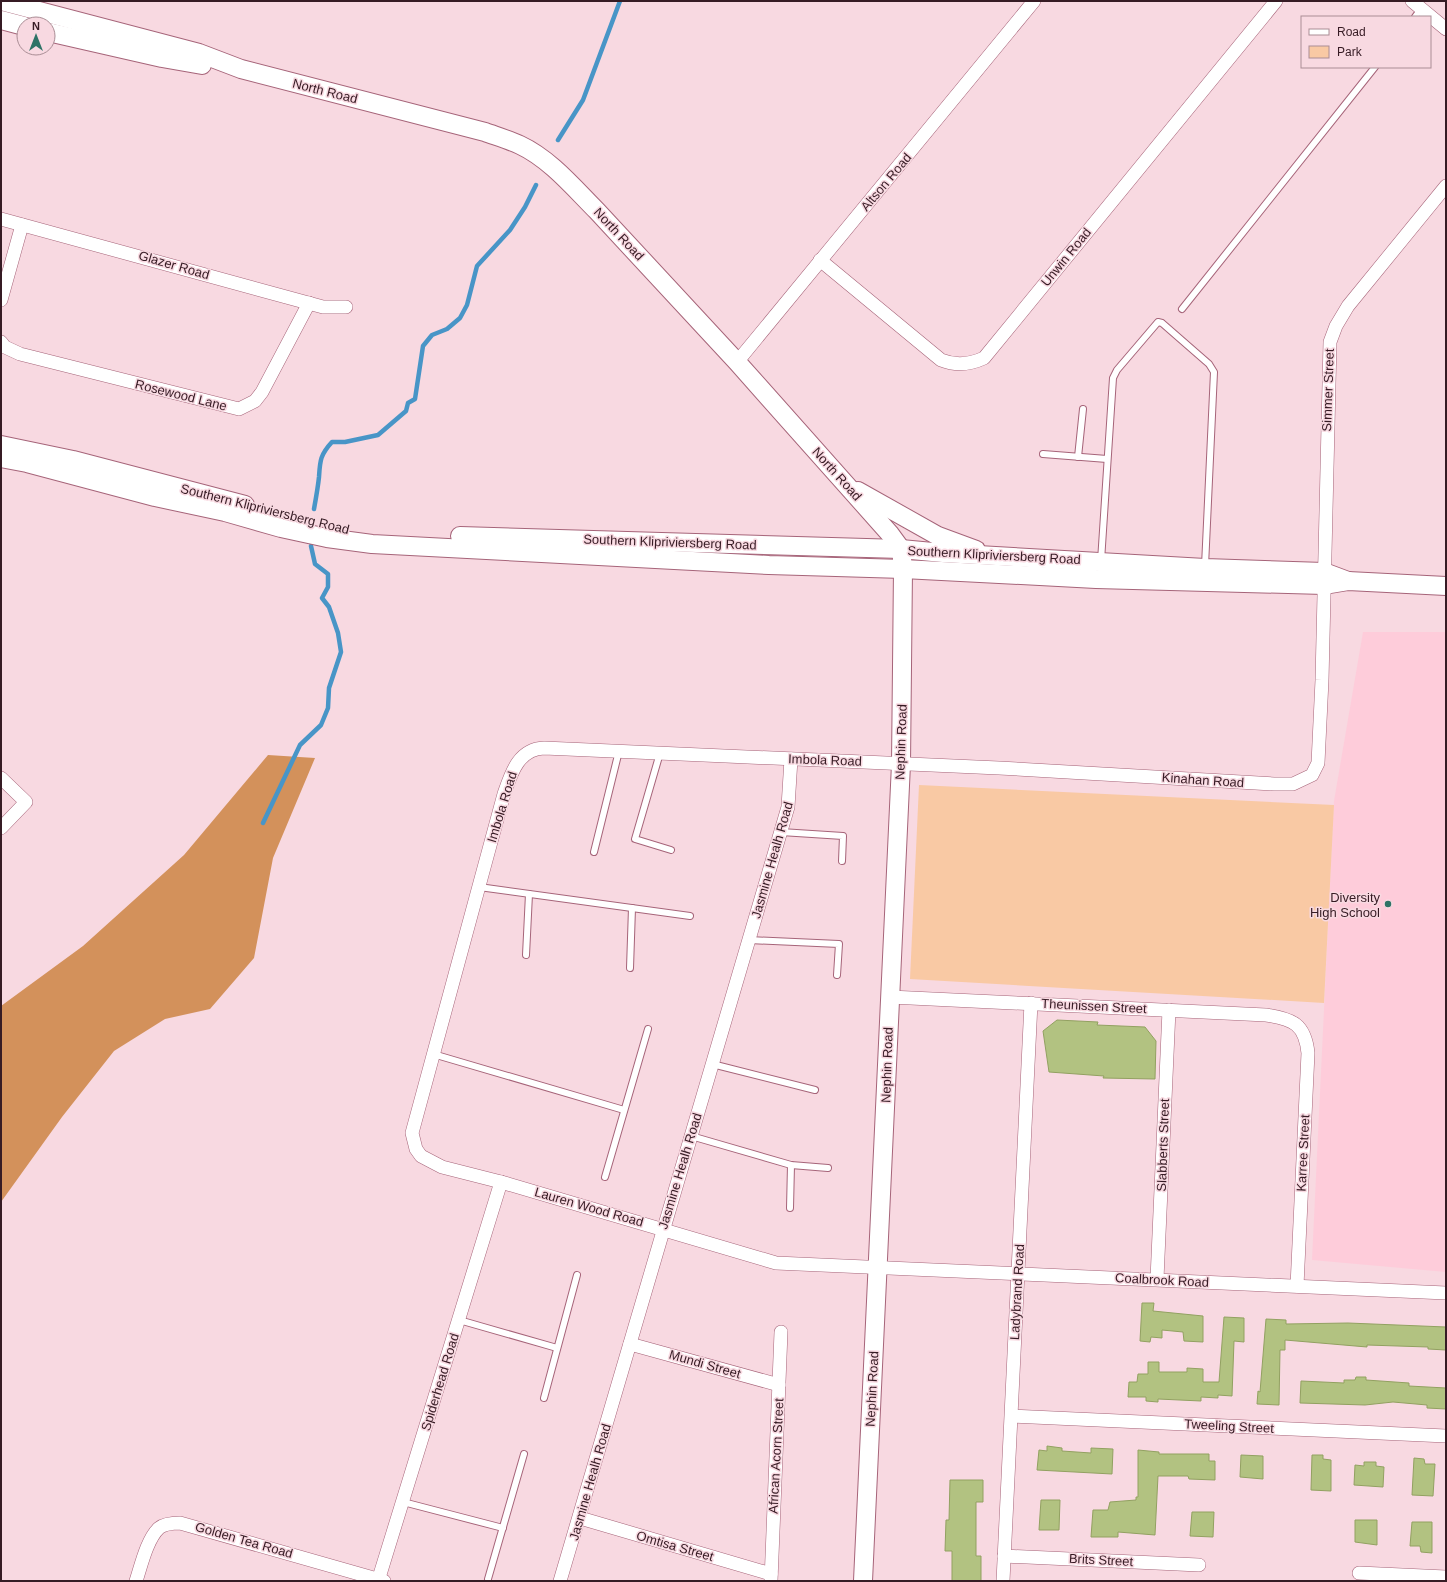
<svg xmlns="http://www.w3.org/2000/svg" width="1447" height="1582" font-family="Helvetica,sans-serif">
<rect width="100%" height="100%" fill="#f8d9e1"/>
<polygon fill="#feccda" points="1363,632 1446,632 1446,1272 1312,1260 1334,801"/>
<polygon fill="#f9c9a4" points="919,785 1334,805 1324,1003 910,979"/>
<polygon fill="#d3915b" points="268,755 315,758 273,858 254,958 210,1009 165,1019 114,1051 62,1117 1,1202 1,1006 83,946 184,855"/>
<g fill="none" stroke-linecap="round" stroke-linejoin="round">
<g stroke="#4895c7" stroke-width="4.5">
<polyline points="558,140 583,100 620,1"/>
<path d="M314,509c2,-11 4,-22 5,-32 1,-16 1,-22 13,-35h13l33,-7 28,-24 2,-8 7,-4 8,-53 9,-11 15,-6 13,-11 7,-13 10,-39 33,-36 15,-23 11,-22"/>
<polyline points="263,823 300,745 321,725 328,708 329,688 341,652 338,633 329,607 322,598 328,587 328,574 315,564 311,546"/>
</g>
</g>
<g fill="#b2c281" stroke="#92a161">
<polygon points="1057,1020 1098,1022 1097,1025 1145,1027 1156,1041 1155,1079 1103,1078 1104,1076 1049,1072 1043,1031"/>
<polygon points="1142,1303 1154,1303 1153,1311 1203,1316 1203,1342 1184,1341 1183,1332 1162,1330 1162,1338 1151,1337 1150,1342 1140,1341"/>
<polygon points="1224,1317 1244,1318 1244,1342 1234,1341 1232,1396 1218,1395 1218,1398 1201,1397 1201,1401 1158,1399 1158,1402 1146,1401 1146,1397 1128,1397 1129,1382 1137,1382 1138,1374 1148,1374 1148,1362 1159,1362 1159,1372 1187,1372 1187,1368 1203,1369 1203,1382 1219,1382"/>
<polygon points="1266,1319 1286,1320 1286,1324 1348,1323 1446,1327 1446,1350 1428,1349 1428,1347 1367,1345 1367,1347 1285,1340 1285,1350 1280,1350 1279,1405 1257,1404 1258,1391 1260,1392"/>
<polygon points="1356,1377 1366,1377 1366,1380 1409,1383 1409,1386 1446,1388 1446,1409 1427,1408 1427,1405 1393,1402 1365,1405 1300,1403 1301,1381 1344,1383 1344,1380 1355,1380"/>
<polygon points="1047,1446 1062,1448 1062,1451 1091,1453 1091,1448 1113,1449 1112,1474 1037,1470 1039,1450 1047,1451"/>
<polygon points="1138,1450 1159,1452 1159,1454 1209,1454 1209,1461 1215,1461 1215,1480 1189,1479 1188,1476 1158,1476 1155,1535 1118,1532 1118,1537 1091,1537 1093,1510 1108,1510 1110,1502 1136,1500 1136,1497 1138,1497"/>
<polygon points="1241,1455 1263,1456 1263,1479 1240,1477"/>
<polygon points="1312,1455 1323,1455 1323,1459 1331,1460 1331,1491 1311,1490"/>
<polygon points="1414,1458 1424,1459 1425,1464 1435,1464 1433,1496 1412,1495"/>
<polygon points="1364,1462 1376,1462 1376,1466 1384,1467 1383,1487 1354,1485 1355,1465 1364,1466"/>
<polygon points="950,1480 983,1480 983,1502 976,1502 976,1556 981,1556 981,1581 952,1581 952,1551 945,1551 946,1520 949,1520"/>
<polygon points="1041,1500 1060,1500 1059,1530 1039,1530"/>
<polygon points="1192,1512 1214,1512 1213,1537 1190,1536"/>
<polygon points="1355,1520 1377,1520 1377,1545 1355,1542"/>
<polygon points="1412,1522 1432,1522 1432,1553 1421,1552 1420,1546 1410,1546"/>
</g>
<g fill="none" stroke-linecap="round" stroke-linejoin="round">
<g stroke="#a66479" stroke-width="8">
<g id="lane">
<polyline points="1415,17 1421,9"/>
<polyline points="1182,309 1375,67"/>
<polyline points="1043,454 1107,459"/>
<polyline points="1078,457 1083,409"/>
<polyline points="1101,561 1113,378 1117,370 1158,322 1162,323 1209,364 1214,372 1205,566"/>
<polyline points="660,753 635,839 671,850"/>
<polyline points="781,832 843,836 842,861"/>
<polyline points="594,852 619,751"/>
<polyline points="479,887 690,916"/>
<polyline points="749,940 839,944 837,975"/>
<polyline points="526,955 529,894"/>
<polyline points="630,968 632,908"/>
<polyline points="433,1054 624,1110"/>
<polyline points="712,1064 815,1090"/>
<polyline points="691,1136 791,1165 828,1168"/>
<polyline points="605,1177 648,1029"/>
<polyline points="790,1208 791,1165"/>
<polyline points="459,1320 557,1348"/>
<polyline points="544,1398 577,1275"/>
<polyline points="403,1502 503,1528"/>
<polyline points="488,1579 524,1454"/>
</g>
</g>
<g stroke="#a66479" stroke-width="14">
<g id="street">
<polyline points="1412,1 1446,29"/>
<path d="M1446,186l-98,120 -12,20 -6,16 -8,338 -4,83 -6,12 -19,9h-19l-275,-16 -455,-20c-26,1 -33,26 -40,46l-92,339 4,16 5,7 21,11 59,15 275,81 670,30"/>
<polyline points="1,219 323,307 346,307"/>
<path d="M820,260l121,100c15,6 28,5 43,-2l292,-357"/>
<polyline points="1,300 22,225"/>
<polyline points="1,342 5,347 20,354 239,409 255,401 262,392 309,303"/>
<polyline points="737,362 1034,1"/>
<polyline points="1,778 26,802 1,828"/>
<path d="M890,997l376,18c27,4 39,9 42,38l-11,233"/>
<polyline points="1157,1279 1169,1010"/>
<polyline points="630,1344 779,1385"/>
<polyline points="1012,1416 1446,1436"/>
<polyline points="580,1518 771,1574"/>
<polyline points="1004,1556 1199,1565"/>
<polyline points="1359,1573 1446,1577"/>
<path d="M136,1581c5,-15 11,-42 23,-53 5,-4 14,-5 21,-5l204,58"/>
<polyline points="378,1581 501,1182"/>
<polyline points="560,1581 788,807 791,759"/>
<polyline points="771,1581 781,1332"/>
<polyline points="1003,1581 1031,1003"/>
</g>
</g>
<g stroke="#a66479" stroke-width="20">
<g id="secondary">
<path d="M1,1l198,52 42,16 244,63c11,4 24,8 35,13 30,14 54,43 77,66l140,151 153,172 11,15 2,20 -2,195 -38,817"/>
<polyline points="1,20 24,26"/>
<polyline points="48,32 162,58 202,65"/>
<polyline points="1,445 73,460 245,505"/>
<polyline points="1,458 27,463 155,497 225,512 281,528 327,538 372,544 769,565 903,569 1096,579 1324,585 1348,581 1446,586"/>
<polyline points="858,491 938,536 976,550"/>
<polyline points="460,536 901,549 943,553 1205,568 1324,572 1348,581"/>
</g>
</g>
<use href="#lane" stroke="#fff" stroke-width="6"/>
<use href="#street" stroke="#fff" stroke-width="13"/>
<use href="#secondary" stroke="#fff" stroke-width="18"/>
</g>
<circle fill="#2e7366" stroke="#f8d9e1" stroke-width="1.5" cx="1388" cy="904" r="4"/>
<g text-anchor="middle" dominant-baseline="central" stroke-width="3" stroke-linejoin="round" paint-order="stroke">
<g font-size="13" fill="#361b24" stroke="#f8d9e1">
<text transform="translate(325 91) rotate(14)">North Road</text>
<text transform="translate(886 182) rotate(-50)">Altson Road</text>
<text transform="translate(619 234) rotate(47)">North Road</text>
<text transform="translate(1066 257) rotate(-51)">Unwin Road</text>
<text transform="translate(174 265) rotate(16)">Glazer Road</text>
<text transform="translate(1328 390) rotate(-88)">Simmer Street</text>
<text transform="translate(181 395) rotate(14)">Rosewood Lane</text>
<text transform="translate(837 474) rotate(48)">North Road</text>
<text transform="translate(265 509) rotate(14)">Southern Klipriviersberg Road</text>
<text transform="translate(670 542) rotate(2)">Southern Klipriviersberg Road</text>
<text transform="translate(994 555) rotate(3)">Southern Klipriviersberg Road</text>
<text transform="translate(901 742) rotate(-88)">Nephin Road</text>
<text transform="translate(825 760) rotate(2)">Imbola Road</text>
<text transform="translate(1203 780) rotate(4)">Kinahan Road</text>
<text transform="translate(502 807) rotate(-73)">Imbola Road</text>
<text transform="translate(772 860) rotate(-74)">Jasmine Healh Road</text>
<text transform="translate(1094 1006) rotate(3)">Theunissen Street</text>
<text transform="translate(887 1065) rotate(-88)">Nephin Road</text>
<text transform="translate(1163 1145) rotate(-88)">Slabberts Street</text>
<text transform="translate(1303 1153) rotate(-87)">Karree Street</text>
<text transform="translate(680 1171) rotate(-73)">Jasmine Healh Road</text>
<text transform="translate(589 1207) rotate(16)">Lauren Wood Road</text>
<text transform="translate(1162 1280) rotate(3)">Coalbrook Road</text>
<text transform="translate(1017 1292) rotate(-87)">Ladybrand Road</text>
<text transform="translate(705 1364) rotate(16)">Mundi Street</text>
<text transform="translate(440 1382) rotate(-73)">Spiderhead Road</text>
<text transform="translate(872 1389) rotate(-87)">Nephin Road</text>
<text transform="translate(1229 1426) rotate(3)">Tweeling Street</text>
<text transform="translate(776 1456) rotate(-87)">African Acorn Street</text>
<text transform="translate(590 1482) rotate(-74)">Jasmine Healh Road</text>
<text transform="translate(244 1540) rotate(16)">Golden Tea Road</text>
<text transform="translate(675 1546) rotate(16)">Omtisa Street</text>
<text transform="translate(1101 1560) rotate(3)">Brits Street</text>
</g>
<g font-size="13" fill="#361b24" stroke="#f8d9e1" text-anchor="end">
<text x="1380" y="897">Diversity<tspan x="1380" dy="15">High School</tspan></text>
</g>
</g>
<rect width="1447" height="1582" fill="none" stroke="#361b24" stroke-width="4"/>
<rect x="1301" y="16" width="130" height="52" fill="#f8d9e1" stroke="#aa8d95"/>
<rect x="1309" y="29" width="20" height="6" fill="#ffffff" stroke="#aa8d95"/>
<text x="1337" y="36" font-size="12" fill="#361b24">Road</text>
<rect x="1309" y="46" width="20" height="12" fill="#f9c9a4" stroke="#aa8d95"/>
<text x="1337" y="56" font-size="12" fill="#361b24">Park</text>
<g transform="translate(36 36)"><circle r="19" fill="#f8d9e1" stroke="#aa8d95"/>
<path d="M0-3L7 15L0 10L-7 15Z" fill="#2e7366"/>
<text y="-6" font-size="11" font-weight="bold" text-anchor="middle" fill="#361b24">N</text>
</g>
</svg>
